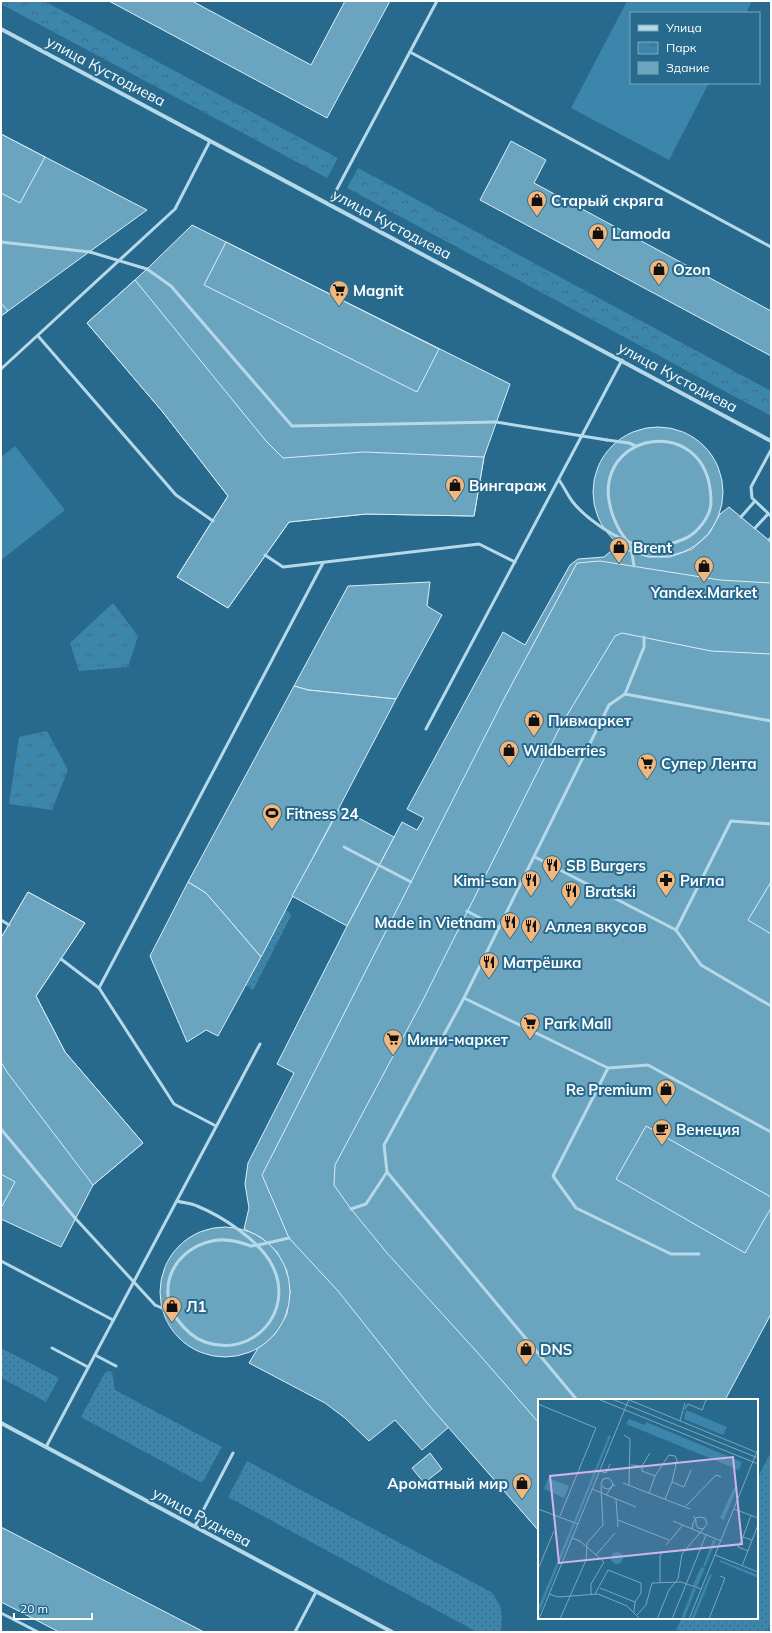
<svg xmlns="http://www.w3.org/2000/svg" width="772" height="1633" font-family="Mulish,sans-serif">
<defs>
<pattern id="grass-dots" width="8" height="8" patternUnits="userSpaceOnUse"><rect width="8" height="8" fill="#3b86aa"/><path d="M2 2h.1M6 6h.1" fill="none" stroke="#436c80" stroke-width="1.8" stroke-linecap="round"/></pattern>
<pattern id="forest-crowns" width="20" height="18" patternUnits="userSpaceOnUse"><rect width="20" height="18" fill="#3b86aa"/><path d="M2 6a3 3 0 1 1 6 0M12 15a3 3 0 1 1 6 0" fill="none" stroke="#436c80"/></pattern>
<pattern id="park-tufts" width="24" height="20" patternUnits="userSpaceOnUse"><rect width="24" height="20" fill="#3b86aa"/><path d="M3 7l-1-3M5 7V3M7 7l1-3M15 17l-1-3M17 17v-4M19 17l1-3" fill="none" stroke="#436c80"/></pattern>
</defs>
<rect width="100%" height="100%" fill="#276a8d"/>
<g fill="url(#grass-dots)">
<polygon points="285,910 292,914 253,990 245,985"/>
<polygon points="1,1348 59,1378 46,1402 1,1378"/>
<polygon points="108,1371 112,1372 115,1390 222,1447 202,1483 81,1417 104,1374"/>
<polygon points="771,1452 771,1624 767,1632 675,1632 682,1618 757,1618 757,1479"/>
<path d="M247,1461l244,131c11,12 13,24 9,40h-23l-249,-135z"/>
</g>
<g fill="url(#forest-crowns)">
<polygon points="1,1 44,1 338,158 327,178 1,4"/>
<polygon points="358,168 771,391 771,416 347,188"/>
</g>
<g fill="url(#park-tufts)">
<polygon points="113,603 138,636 128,667 79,671 70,643"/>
<polygon points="47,731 68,770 52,810 9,804 19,737"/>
</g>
<g fill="#3b86aa">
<polygon points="627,1 752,1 746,13 631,13 631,83 709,83 669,160 571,108"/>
<polygon points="15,446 65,510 1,560 1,457"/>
</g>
<g fill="#6ba4bf" stroke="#dbeef8">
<polygon points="109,1 192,1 311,65 345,1 390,1 327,118"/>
<polygon points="1,134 147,210 1,316"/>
<polygon points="1,134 45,157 20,203 1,193"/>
<polygon points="511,141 546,160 534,183 771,311 771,356 480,200"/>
<polygon points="192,225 510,384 484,457 474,516 366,514 289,522 228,608 177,577 228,496 162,411 87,323 147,269"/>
<polygon points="226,242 439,349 417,392 204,285"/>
<polygon points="135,280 266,441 283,458 364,452 484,457 474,516 366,514 289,522 228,608 177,577 228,496 162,411 87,323"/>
<polygon points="1,303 8,311 1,316"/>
<circle cx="658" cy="492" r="65"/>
<polygon points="729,507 771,542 771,1314 725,1400 539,1400 539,1531 449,1427 422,1450 395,1420 369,1441 345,1418 325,1403 249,1363 258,1348 275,1334 287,1314 290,1292 287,1271 277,1252 262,1238 244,1229 249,1208 245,1184 248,1163 294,1073 277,1064 347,926 402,822 417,830 424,818 407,809 503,632 525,645 570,565 578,559 604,557 619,544 626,550 648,557 670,557 692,549 709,534 720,514"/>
<polygon points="600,561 720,580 771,583 771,654 711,651 622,633 615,636 561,725 423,1000 335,1165 334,1185 351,1209 387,1253 477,1352 539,1423 539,1531 427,1403 338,1291 289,1238 262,1175 505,697 577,563"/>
<polygon points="430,582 427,606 442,615 396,699 308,690 294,686 348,586"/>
<polygon points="294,686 308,690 396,699 261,957 206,893 188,882"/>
<polygon points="340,808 394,837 347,926 292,896"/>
<polygon points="188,882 206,893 261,957 218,1036 206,1030 187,1042 150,956"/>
<polygon points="771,882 771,934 748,920"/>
<polygon points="28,892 85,923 36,996 65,1052 143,1143 93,1185 61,1247 1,1219 1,938"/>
<polygon points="28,892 85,923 36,996 65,1052 143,1143 93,1185 7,1072 1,1062 1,938"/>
<polygon points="646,1126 771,1197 771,1208 745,1253 616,1179"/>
<polygon points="1,1174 15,1182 1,1208"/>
<circle cx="225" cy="1292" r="65"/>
<polygon points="430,1453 442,1469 424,1483 412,1468"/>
<polygon points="1,1527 204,1632 59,1632 7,1605 1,1602"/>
</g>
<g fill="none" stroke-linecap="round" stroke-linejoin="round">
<g stroke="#b6d9ea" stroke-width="3">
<polyline points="410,52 771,247"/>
<polyline points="329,204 437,1"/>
<polyline points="1,242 90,252"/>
<polyline points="147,269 171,286 292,426 496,422"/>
<polyline points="38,336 176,495 213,521"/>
<polyline points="1,369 175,209 210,141"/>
<polyline points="607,440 629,443 636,446"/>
<polyline points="771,450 751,487 752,498 771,516"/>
<path d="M559,480c5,7 8,14 13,21 13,17 46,40 68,44 15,3 30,0 44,-6 13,-5 27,-23 27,-37 0,-100 -144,-67 -91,29"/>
<polyline points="741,517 755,501"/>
<polyline points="755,528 768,514"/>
<polyline points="769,540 771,538"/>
<polyline points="265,555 283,567 479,544 515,562"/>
<polyline points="625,694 771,721"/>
<polyline points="426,729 622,360"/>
<polyline points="344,847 411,882"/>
<polyline points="535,857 676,930 731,821 771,824"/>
<polyline points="467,911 499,928"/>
<polyline points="1,920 9,925"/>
<polyline points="676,930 701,965 771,1006"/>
<polyline points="61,959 99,988 174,1104 216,1126"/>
<polyline points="99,988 323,563"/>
<polyline points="464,998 608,1068"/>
<polyline points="1,1129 75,1218"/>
<polyline points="387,1172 577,1400"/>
<path d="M177,1201c6,2 14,2 20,5 25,10 63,35 75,59 24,46 -19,94 -67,77 -12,-4 -20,-12 -28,-23 -22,-32 -2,-70 35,-78 13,-3 26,0 39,5"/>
<polyline points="351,1209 366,1204 387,1172 384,1145 464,998 609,705 625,694 644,647 644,637"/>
<polyline points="699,1254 671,1254 576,1208 553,1176 608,1068 648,1065 771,1132"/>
<polyline points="1,1261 113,1320"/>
<polyline points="155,1305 173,1313"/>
<polyline points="52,1348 88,1367"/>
<polyline points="95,1355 116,1366"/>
<polyline points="46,1447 260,1044"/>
<polyline points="195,1526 233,1453"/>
<polyline points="1,1613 38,1632"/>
<polyline points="295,1632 316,1592"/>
</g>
<g stroke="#b6d9ea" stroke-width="4">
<polyline points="1,29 771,441"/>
<polyline points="1,1423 392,1632"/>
</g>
<g stroke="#b6d9ea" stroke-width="3">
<polyline points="90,252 147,269"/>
<polyline points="496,422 607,440"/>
<polyline points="620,531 631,547 634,566"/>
<polyline points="75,1218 155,1305"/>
<polyline points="251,1246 263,1244 289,1238"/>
</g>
</g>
<defs>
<g id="shop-pin" transform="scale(1)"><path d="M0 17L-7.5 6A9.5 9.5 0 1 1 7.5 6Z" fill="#f3b67b" stroke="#276a8d"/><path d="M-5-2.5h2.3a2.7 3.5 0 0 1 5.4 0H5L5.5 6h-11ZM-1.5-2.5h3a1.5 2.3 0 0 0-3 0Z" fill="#111"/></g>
<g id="supermarket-pin" transform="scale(1)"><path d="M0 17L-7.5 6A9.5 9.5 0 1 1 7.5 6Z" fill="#f3b67b" stroke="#276a8d"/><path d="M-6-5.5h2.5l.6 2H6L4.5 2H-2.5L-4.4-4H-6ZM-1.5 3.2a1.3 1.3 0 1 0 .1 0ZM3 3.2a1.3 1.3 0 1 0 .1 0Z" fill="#111"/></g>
<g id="stadium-pin" transform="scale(1)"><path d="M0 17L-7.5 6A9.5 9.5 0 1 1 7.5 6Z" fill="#f3b67b" stroke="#276a8d"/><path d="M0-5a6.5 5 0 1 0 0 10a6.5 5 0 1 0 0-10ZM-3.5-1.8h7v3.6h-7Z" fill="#111"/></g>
<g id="restaurant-pin" transform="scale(1)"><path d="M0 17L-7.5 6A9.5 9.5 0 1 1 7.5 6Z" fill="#f3b67b" stroke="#276a8d"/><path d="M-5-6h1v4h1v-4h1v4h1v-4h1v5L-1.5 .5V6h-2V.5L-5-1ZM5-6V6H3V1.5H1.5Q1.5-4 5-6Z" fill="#111"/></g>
<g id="pharmacy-pin" transform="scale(1)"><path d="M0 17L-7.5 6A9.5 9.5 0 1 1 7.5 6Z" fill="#f3b67b" stroke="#276a8d"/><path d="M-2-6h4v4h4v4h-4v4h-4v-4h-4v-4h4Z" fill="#111"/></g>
<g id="cafe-pin" transform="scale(1)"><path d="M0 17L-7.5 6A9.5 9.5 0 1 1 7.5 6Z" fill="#f3b67b" stroke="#276a8d"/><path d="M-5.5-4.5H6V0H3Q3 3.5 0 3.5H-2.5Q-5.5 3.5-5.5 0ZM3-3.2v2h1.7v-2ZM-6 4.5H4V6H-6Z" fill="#111"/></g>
</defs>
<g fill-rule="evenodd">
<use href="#shop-pin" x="537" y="200"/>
<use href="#shop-pin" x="598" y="233"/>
<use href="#shop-pin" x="659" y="269"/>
<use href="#supermarket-pin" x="339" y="290"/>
<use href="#shop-pin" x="455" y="485"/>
<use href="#shop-pin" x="619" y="547"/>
<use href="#shop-pin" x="704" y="566"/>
<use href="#shop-pin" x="534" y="720"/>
<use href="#shop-pin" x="509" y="750"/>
<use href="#supermarket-pin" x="647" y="763"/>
<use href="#stadium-pin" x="272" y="813"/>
<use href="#restaurant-pin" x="552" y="865"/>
<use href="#restaurant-pin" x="531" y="880"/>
<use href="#pharmacy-pin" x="666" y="880"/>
<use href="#restaurant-pin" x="571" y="891"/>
<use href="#restaurant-pin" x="510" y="922"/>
<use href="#restaurant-pin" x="531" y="926"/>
<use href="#restaurant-pin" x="489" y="962"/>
<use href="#supermarket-pin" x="530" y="1023"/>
<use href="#supermarket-pin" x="393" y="1039"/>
<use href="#shop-pin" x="666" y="1089"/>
<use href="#cafe-pin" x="662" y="1129"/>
<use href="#shop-pin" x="172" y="1306"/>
<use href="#shop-pin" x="526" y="1349"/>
<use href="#shop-pin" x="522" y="1483"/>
</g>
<g text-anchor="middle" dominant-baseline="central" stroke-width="4" stroke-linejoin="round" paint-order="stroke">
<g font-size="15" fill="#fff" stroke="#276a8d">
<text transform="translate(106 71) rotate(28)">улица Кустодиева</text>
<text transform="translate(392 224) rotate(28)">улица Кустодиева</text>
<text transform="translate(678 377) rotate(28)">улица Кустодиева</text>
<text transform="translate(202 1517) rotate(28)">улица Руднева</text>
</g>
<g font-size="15" font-weight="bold" fill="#fff" stroke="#276a8d" text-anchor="start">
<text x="551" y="200">Старый скряга</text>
<text x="612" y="233">Lamoda</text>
<text x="673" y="269">Ozon</text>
<text x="353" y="290">Magnit</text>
<text x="469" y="485">Вингараж</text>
<text x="633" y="547">Brent</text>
<text x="704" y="592" text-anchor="middle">Yandex.Market</text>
<text x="548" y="720">Пивмаркет</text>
<text x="523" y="750">Wildberries</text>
<text x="661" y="763">Супер Лента</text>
<text x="286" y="813">Fitness 24</text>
<text x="566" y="865">SB Burgers</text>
<text x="517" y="880" text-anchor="end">Kimi-san</text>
<text x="680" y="880">Ригла</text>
<text x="585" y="891">Bratski</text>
<text x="496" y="922" text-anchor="end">Made in Vietnam</text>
<text x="545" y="926">Аллея вкусов</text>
<text x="503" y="962">Матрёшка</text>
<text x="544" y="1023">Park Mall</text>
<text x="407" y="1039">Мини-маркет</text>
<text x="652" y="1089" text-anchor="end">Re Premium</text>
<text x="676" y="1129">Венеция</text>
<text x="186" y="1306">Л1</text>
<text x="540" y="1349">DNS</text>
<text x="508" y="1483" text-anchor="end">Ароматный мир</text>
</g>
</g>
<g transform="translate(538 1399)">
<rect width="220" height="220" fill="#276a8d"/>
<path d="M148,11l41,17 -4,8 -39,-16zM91,20l16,6 1,-3 96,40 -3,8 -113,-46zM196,89h3l-13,32 -4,-2zM175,141l3,1 -11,26 -2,-1zM182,161l38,15v3l-38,-16zM163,168l4,1 -8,19 -4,-2zM172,175l2,1 -18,44h-3zM155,189l3,1 -12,30h-3z" fill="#3b86aa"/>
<path d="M71,36l2,1 -35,86 -2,-1zM35,124l2,1 -35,87 -2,-3z" fill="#3b86aa"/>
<path d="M10,79l21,8 -5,12 -20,-9zM73 159a6 6 0 1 1 12 0a6 6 0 1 1-12 0Z" fill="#3b86aa"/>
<path fill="none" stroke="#7da6bb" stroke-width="1" d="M60,0l160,65M74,0l146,59M89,0l131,54M0,5l58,24 -36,88M147,10l3,-5 14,6 4,-10 4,-1M142,22l5,-18M86,36l6,4 -1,46M93,66l11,1 8,-13M104,67v5l13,5 -6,17M62,72l6,2 4,-9M117,77l14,-21 6,1 2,4 -5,22 12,5 7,-17M85,84l67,26M54,90l44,18M68,96l5,-7 1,-2 1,-1 -1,-3 -3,-4 -6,1 -2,5 3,4 4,1 2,-1 2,-2h1l2,-1M78,100l2,28M127,100l7,-17M148,107l30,-31 5,2M0,110l40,15M196,110l24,9M213,116l-8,22 9,3M80,121l51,20M135,122l48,20M154,130l1,-6 2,-3 1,-2 3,-1 6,1 2,6 -4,5 -5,-1 -2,-4v-4l-1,-1 -1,-3M205,138l-5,10 10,4M34,139l8,3 24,21 -13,22v10M128,146l17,-20M58,156l19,-22M177,156l43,17M204,167l16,-41M1,168l15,-36M122,184v-27l3,-5M62,189l35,14 -1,10M11,195l9,3 40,-3 29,12 13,13M57,195l13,-24 33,13v10l-6,9M99,216l9,-10 6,-22 29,-1 20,7M1,220l90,-220M22,220l26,-59 1,-17 16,-18 -2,-39M119,220l12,-29 9,-11 4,-25 22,-26M134,220l34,-84M151,220l69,-170M171,220l16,-41 -5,-2"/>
<path fill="#d1b5e9" fill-opacity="0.15" stroke="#d1b5e9" stroke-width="2" d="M195,58l9,87 -183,19 -9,-87z"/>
<rect width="220" height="220" fill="none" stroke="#fff" stroke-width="2"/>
</g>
<rect width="772" height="1633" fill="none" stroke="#ffffff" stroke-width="4"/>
<rect x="630" y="12" width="130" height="72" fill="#276a8d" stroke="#7da6bb"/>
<rect x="638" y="25" width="20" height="6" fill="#b6d9ea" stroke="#7da6bb"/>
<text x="666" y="32" font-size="12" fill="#ffffff">Улица</text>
<rect x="638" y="42" width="20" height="12" fill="url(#park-tufts)" stroke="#7da6bb"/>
<text x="666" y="52" font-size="12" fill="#ffffff">Парк</text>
<rect x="638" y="62" width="20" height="12" fill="#6ba4bf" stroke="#7da6bb"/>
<text x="666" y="72" font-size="12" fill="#ffffff">Здание</text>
<path d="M14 1613v6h78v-6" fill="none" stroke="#ffffff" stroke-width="2"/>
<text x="20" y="1613" font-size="12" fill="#ffffff" stroke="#276a8d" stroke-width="3" paint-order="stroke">20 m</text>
</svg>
